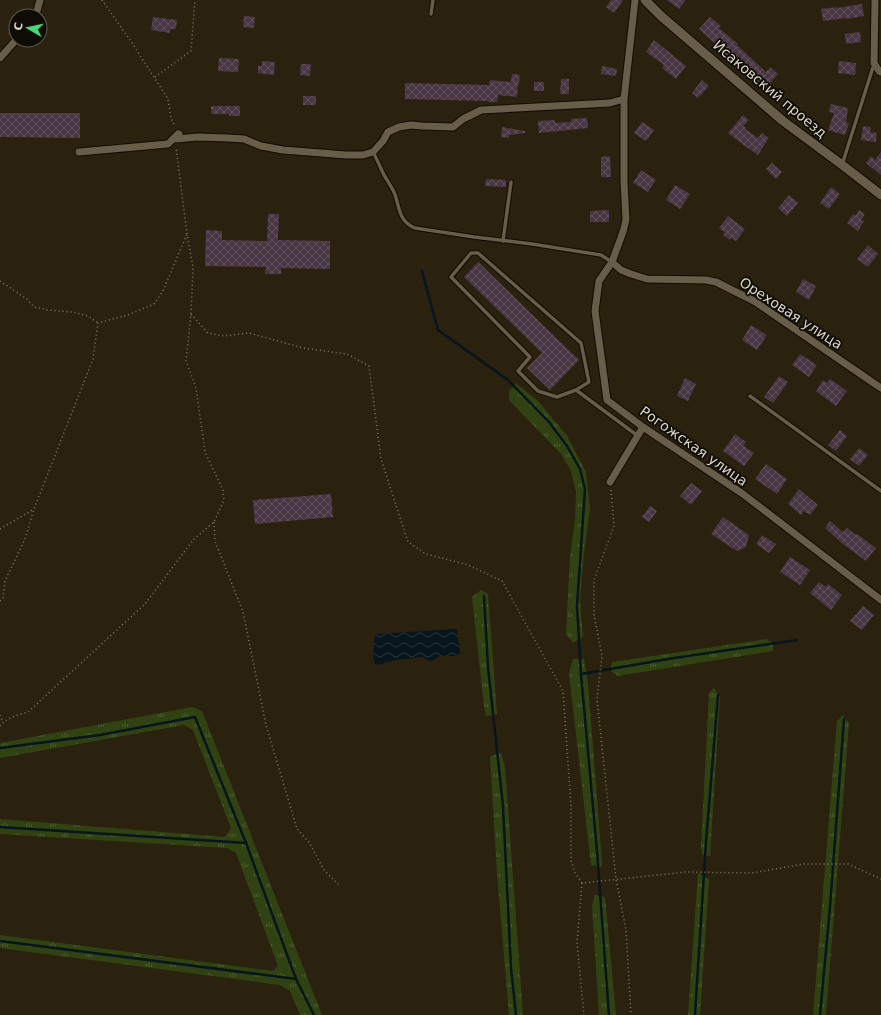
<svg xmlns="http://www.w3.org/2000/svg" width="881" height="1015" font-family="'DejaVu Sans',sans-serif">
<defs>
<pattern id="grass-tufts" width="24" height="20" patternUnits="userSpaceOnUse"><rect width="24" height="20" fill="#304211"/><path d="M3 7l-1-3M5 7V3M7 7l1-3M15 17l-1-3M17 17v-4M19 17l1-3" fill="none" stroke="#4d5d32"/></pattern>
<pattern id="water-waves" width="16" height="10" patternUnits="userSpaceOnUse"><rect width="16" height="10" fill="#07151d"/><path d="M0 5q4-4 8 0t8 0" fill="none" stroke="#2b363c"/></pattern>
<pattern id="building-cross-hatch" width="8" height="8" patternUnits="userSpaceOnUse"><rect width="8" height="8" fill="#483644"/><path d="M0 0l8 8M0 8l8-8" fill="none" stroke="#62525e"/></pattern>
</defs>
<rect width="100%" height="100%" fill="#2a210e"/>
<g fill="url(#grass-tufts)">
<polygon points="516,383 538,401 567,436 586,472 590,508 584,553 580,599 583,637 573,643 566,634 570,556 575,520 576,492 571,471 561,454 509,400 509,391"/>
<polygon points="481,590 488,594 497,714 486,716 484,706 472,597"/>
<polygon points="767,639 773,644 773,651 617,676 610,670 612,662"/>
<polygon points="573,659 584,659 588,684 602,863 601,867 591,865 569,673"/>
<polygon points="714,688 720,697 710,856 702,855 701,847 709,693"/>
<polygon points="192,707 202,711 322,1015 300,1015 290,991 280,985 0,948 0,935 273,971 278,966 236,853 227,848 0,834 0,819 225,837 231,828 193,730 184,725 0,758 0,743"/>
<polygon points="843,715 849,723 826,1015 813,1015 837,721"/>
<polygon points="501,753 505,767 523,1015 509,1015 497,873 490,756"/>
<polygon points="698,873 709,879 700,1015 688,1015"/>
<polygon points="595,895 605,897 616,1015 599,1015 592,905"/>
</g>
<path fill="url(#water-waves)" d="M454,629h3l3,24c-6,5 -13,2 -20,3 -5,2 -5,5 -12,5l-4,-4 -28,3 -18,5 -4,-1 -1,-9 2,-19 3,-2z"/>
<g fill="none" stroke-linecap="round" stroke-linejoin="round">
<g stroke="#07151d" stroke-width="2.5">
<polyline points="422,271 438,330 508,380 549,422 567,446 580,469 585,489 577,606 581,674 597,851 609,1015"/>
<polyline points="484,596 488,667 503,806 511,968 516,1015"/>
<polyline points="581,674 674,658 797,640"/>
<polyline points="0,748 100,735 195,717 246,843 296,979 314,1015"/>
<polyline points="0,827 246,843"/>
<polyline points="0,941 296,979"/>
<polyline points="695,1015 706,842 718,695"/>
<polyline points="820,1015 830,907 844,719"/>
</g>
</g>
<g fill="url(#building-cross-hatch)">
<polygon points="611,0 623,0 614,13 606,7"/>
<polygon points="667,0 686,0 679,9"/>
<polygon points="862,4 864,16 846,19 846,18 823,21 821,9 837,7 837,8"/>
<polygon points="244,16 255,17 254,28 243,27"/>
<polygon points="153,17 177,20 176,29 170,29 170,33 151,30"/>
<polygon points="710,17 721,26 719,28 738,44 737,45 766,72 770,67 778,74 766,88 717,47 718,46 699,29"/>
<polygon points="860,32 861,42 846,44 845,34"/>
<polygon points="654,40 686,66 676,79 662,68 664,65 646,52"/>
<polygon points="219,58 239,59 238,72 218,71"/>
<polygon points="262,61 275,62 274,75 258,73 258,66 262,66"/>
<polygon points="839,61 856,63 855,75 838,73"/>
<polygon points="301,64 311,64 310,76 300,75"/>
<polygon points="602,66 617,69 616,76 601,74"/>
<polygon points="512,74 520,75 519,84 518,84 517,97 498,95 497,102 488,102 488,101 405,99 405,83 489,85 490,80 511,82"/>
<polygon points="561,79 569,79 569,94 560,94"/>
<polygon points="702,80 709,86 698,98 692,93"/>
<rect x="534" y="82" width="10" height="9"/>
<rect x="303" y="96" width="13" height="9"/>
<polygon points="831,104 848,108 846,122 849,123 845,135 828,130 834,113 829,112"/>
<polygon points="211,106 240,106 240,116 229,116 229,114 211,114"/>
<polygon points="0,113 80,113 80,138 0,137"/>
<polygon points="743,115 749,120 743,126 746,128 745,129 758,138 762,133 769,138 758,155 742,144 728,133"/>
<polygon points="587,118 588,128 539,133 538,121 555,120 555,123 571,122 571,119"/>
<polygon points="642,122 654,130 646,141 634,133"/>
<polygon points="863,126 871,127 870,132 877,133 876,142 861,140"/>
<polygon points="502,127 525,131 525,133 509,135 509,138 501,137"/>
<polygon points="881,152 881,175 866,163 871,156 875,160"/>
<polygon points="610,156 611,177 601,177 601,157"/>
<polygon points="772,163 782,172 776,179 766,169"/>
<polygon points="641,170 656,180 648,192 633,183"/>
<polygon points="486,179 506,180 506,187 485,186"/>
<polygon points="675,185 690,194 680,209 666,200"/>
<polygon points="831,187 840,194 829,209 820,203"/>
<polygon points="789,195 798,203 787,216 778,208"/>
<polygon points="609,210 609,222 590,222 590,211"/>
<polygon points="859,210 865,214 861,220 864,221 858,231 847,223 853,214 855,216"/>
<polygon points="268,214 279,214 278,240 330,241 330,269 281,268 281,274 265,274 266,267 205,266 206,230 222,231 222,240 267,241"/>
<polygon points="728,216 745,229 736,241 731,238 730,240 723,235 725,233 719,228"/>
<polygon points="868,245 878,254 868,267 857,259"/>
<polygon points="478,262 579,360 550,390 527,368 542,353 464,277"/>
<polygon points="803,279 816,286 809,300 796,292"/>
<polygon points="751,325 767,335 757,350 742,340"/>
<polygon points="800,354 817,365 809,377 792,365"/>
<polygon points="779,376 788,382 773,403 764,397"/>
<polygon points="685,378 696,384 688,401 677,396"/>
<polygon points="830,379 847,391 836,406 816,391 823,380 827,383"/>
<polygon points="840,430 847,436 836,451 828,445"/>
<polygon points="735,434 746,442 744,446 754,453 744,466 723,451"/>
<polygon points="859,448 868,455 859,466 850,459"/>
<polygon points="766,464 787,479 777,494 755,479"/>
<polygon points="691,483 702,491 691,505 680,496"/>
<polygon points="799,489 818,505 810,515 804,511 801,515 788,504"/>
<polygon points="331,494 333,517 255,524 253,500"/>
<polygon points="650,506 657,511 649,522 642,517"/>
<polygon points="723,517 749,535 746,547 737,551 711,534"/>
<polygon points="830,521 843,532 847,528 856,535 857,534 876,548 866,561 843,544 825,528"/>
<polygon points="762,535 776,544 769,553 756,544"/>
<polygon points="790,557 810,570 800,585 780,572"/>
<polygon points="819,582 826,587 828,584 842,595 831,610 810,593"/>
<polygon points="863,606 874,615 862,630 850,621"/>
</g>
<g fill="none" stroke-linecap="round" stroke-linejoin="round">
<g stroke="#130a00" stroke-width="5.5">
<g id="service">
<polyline points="431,14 433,0"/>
<path d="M373,152c4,7 7,15 11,23 3,5 7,11 10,17 6,15 4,29 21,36l59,9 58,7 69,11 11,7"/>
<polyline points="842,165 874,64"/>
<polyline points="503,241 511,182"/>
<polyline points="576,390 589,382 581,343 478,253 471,253 451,277 530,357 518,371 538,391 557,397 576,390 638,436"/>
<polyline points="750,396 881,491"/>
</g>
</g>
<g stroke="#130a00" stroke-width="9">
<g id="minor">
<polyline points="635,0 624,99 624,181 626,220 623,232 612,262 599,281 595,311 607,400 643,427 743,494 881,600"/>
<polyline points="875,0 874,63 879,71 881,72"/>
<polyline points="34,16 37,11 40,0"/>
<polyline points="0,58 16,40"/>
<polyline points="179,134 176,139 198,137 228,138 244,139 261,146 283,150 346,155 363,155 373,152 383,141 388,132 399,127 411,125 422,126 453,127 463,119 481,110 610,103 624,99"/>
<polyline points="79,152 168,144 178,134"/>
<polyline points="612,262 621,270 631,274 647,279 706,280 716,282 754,301 881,388"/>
<polyline points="610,482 643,427"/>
</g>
</g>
<g stroke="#130a00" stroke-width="11">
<polyline id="tertiary" points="645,0 661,16 783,121 841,164 881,195"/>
</g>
<g stroke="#837b6c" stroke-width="1.5" stroke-dasharray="1 3" stroke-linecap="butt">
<polyline points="102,0 132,43 168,99 171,118 175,127"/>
<polyline points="155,77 191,51 195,0"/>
<polyline points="0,281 27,299 34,307 48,310 72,312 88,316 98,323"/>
<polyline points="191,314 208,333 224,336 249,333 303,348 347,354 369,366 381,459 408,542 426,554 468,565 502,581 563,691 571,806 571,860 575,873 582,883 686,872 752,873 804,864 848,864 881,879"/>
<polyline points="611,490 614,526 594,580 594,615 602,656 597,699 616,879 626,930 631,1015"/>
<polyline points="214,522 215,541 243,612 266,725 297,829 309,842 324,870 340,886"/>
<polyline points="0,529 34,509"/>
<polyline points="0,601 3,598 5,581 25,539 34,509 93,359 98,323 128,315 154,304 163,291 187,234"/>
<polyline points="0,715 3,722"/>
<path d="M0,726c6,-8 18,-11 28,-14l117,-108 49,-65 20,-17 10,-22 -1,-10 -18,-38 -9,-64 -10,-27 5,-47 2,-47 -6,-33 -11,-87"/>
<polyline points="582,883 577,943 584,1015"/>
</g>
<use href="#service" stroke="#675d48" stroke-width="3.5"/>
<use href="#minor" stroke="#675d48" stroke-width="7"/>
<use href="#tertiary" stroke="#675d48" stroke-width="9"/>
</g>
<g text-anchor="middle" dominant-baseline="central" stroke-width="3.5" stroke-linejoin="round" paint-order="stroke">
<g font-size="14" fill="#dcd6ca" stroke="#0f0b05">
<text transform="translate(770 89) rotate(40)">Исаковский проезд</text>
<text transform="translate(791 313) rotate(33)">Ореховая улица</text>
<text transform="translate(694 446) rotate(35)">Рогожская улица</text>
</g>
</g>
<g transform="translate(28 28) rotate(279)"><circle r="19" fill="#0f0b05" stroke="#615c54"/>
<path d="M0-3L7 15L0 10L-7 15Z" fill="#45d77a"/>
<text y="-6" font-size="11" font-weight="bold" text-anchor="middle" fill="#dcd6ca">С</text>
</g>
</svg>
